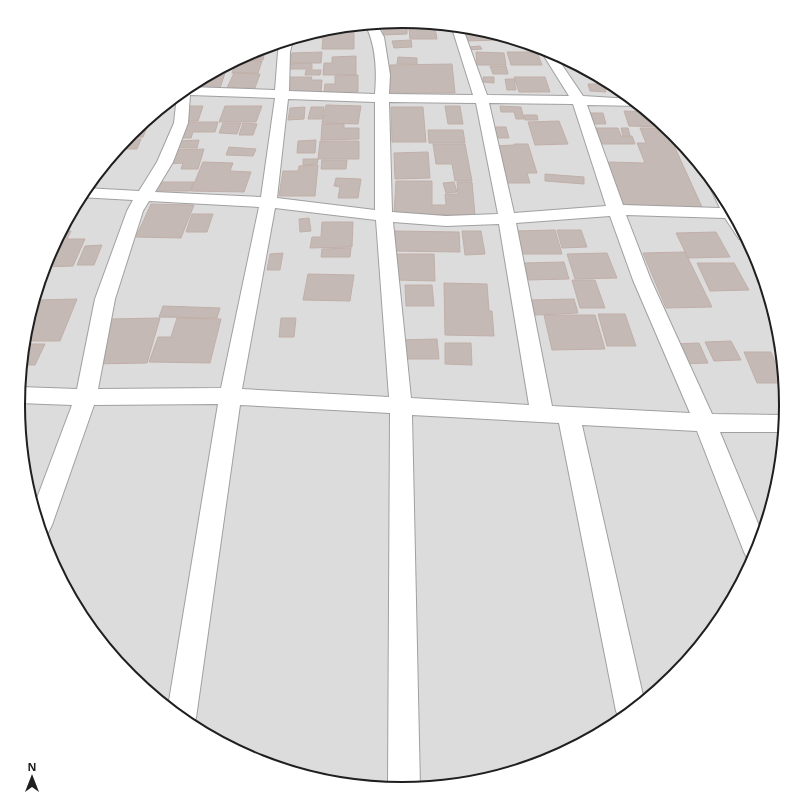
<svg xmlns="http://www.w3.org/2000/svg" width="804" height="809" font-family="'Noto Sans',sans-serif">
<rect width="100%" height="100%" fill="#f0eae6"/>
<circle fill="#dddcdc" cx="402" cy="404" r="383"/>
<g fill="#c4b9b5" stroke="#c1afa8">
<polygon points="354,25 354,49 322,49 323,38 317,38 317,31 327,28"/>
<polygon points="464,27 477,28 496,34 498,40 468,41"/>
<polygon points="383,28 407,28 407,34 383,35"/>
<polygon points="409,28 435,28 437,39 410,39"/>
<polygon points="314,32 312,39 293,38"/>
<polygon points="411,40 412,47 394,48 392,41"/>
<polygon points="266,46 263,60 235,61 255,50"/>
<polygon points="480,46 482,49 469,50 468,47"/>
<polygon points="322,52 321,63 290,63 292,53"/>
<polygon points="476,52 504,53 506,65 477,65"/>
<polygon points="507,52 537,52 542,65 511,65"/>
<polygon points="356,56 356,75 323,75 324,63 332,63 332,57"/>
<polygon points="398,57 417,58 417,64 397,64"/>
<polygon points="237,61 262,61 258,73 232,73"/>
<polygon points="312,63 312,69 289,69 290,64"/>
<polygon points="228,64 220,88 198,88 200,82 195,82"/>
<polygon points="452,64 455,93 390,93 390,65"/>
<polygon points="490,66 506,66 508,74 493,74"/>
<polygon points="306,70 321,70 320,75 305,75"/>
<polygon points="234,73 260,74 255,88 227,88"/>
<polygon points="358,75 358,92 324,93 325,84 335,84 335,76"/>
<polygon points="289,77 312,77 311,80 322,80 321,93 286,93"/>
<polygon points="483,77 494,77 494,83 483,82"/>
<polygon points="514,77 545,77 550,92 519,92"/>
<polygon points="505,79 514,79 516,90 507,90"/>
<polygon points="588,84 604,84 606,92 590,91"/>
<polygon points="326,105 361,106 358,124 322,123"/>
<polygon points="190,106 203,106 198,121 184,121"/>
<polygon points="225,106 262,106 256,122 219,122"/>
<polygon points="445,106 460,106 463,124 448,124"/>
<polygon points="500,106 521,107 524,119 516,119 514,112 501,112"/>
<polygon points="305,107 304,119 288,120 290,108"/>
<polygon points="311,107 324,107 322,119 308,119"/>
<polygon points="391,107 423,107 426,142 392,142"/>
<polygon points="624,111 648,112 665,127 629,126"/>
<polygon points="590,113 603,113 606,124 593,124"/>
<polygon points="152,115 143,137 127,138 131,133"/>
<polygon points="524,115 537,115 538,120 525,120"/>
<polygon points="559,121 568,144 535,145 528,122"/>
<polygon points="180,122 218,122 215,132 193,132 191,138 175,138"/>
<polygon points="223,123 241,123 237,134 219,133"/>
<polygon points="243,123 257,124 253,135 239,135"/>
<polygon points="322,124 344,124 344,128 359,128 359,139 321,140"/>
<polygon points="494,127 506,127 509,138 495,138"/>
<polygon points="596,128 618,128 621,136 632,136 635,144 601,144"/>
<polygon points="621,128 628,128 630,136 623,136"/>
<polygon points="640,128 666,128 702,207 622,206 607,162 645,163 637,143 646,143"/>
<polygon points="428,130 463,130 465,143 429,143"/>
<polygon points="125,139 141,139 137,149 117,149"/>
<polygon points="199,140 197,148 174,148 177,141"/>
<polygon points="316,140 315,153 297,153 298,141"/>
<polygon points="320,141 359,141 359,159 318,159"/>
<polygon points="433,144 465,144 472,181 455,181 452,164 436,164"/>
<polygon points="514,144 528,144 537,173 527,173 530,183 504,183 495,146 514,145"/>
<polygon points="229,147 256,149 253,156 226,155"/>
<polygon points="204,149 198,169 181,169 183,163 167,164 172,150"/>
<polygon points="428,152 430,178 395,179 394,153"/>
<polygon points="303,159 318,159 317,164 303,165"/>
<polygon points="322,160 347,160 346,169 321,169"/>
<polygon points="203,162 233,163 230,171 251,172 244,192 191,191"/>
<polygon points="318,165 315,196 279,196 283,171 298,171 299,166"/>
<polygon points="545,174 584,177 584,184 545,181"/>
<polygon points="336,178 361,179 358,198 338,198 340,187 334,186"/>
<polygon points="396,181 432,181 432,205 446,205 445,194 458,194 457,182 472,182 475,215 394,214"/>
<polygon points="159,182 194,182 190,191 155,191"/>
<polygon points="454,182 457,192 446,193 443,183"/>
<polygon points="151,204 194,205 181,238 136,237"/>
<polygon points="192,214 213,214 207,232 186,232"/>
<polygon points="309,218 311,231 300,232 299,219"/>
<polygon points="322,222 353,222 352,247 310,248 312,237 321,237"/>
<polygon points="555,230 562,254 520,254 515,231"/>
<polygon points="557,230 581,230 587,247 562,248"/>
<polygon points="61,231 71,231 67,239 85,239 73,266 44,267 47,257"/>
<polygon points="395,231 459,232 460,252 394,251"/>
<polygon points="462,231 481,231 485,254 465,255"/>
<polygon points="716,232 730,257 688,258 676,233"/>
<polygon points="102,245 94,265 77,265 85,246"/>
<polygon points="351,248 350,257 321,257 322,249"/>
<polygon points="685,252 712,307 666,308 643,253"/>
<polygon points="283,253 280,270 267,270 270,254"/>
<polygon points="607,253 617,278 575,279 567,254"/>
<polygon points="397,254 434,254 435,281 395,280"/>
<polygon points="564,262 569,279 528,280 524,263"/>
<polygon points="697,263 734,263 749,290 710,291"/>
<polygon points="308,274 354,275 350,301 303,300"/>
<polygon points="572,280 595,280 605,308 580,308"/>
<polygon points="444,283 487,284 489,311 492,311 494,336 445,335"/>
<polygon points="405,285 432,285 434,306 406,306"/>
<polygon points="77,299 60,341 24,341 25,329 30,315 37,300"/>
<polygon points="574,299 578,313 535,315 531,300"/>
<polygon points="163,306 220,308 217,318 159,317"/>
<polygon points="598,314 625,314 636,346 607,346"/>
<polygon points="544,315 595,315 605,349 552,350"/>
<polygon points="160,318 147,363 93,364 109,319"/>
<polygon points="177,318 221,319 210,363 149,362 158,337 171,337"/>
<polygon points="281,318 296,318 294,337 279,337"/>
<polygon points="437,339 439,359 398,359 398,340"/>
<polygon points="731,341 741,360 714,361 705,342"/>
<polygon points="445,343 471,343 472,365 445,364"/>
<polygon points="699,343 708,363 679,364 671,344"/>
<polygon points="24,344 45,344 35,365 22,365"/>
<polygon points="744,352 771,352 784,383 757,383"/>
</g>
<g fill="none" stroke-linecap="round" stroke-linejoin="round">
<g stroke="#a0a0a0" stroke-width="2">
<g id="street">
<path d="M393,21l21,1c-5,4 -17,4 -21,-1z"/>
<path d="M376,23l8,14 6,38 -1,19 84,1 -22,-70 11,1 25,69 82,1 -30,-48 1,-1 14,6 29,43 49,3 9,7 -54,-1 36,100 97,3 -10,-21 5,-4 6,8 26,49 -8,-1 -14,-21 -99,-3 25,65 61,134 73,1 -2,17h-63l42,101 -5,19 -6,10 -3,-2 -4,-8 -47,-121 -115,-6 62,275 -24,20 -4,-9 -57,-288 -147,-8 8,372 -18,1 -14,-1 2,-374 -150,-8 -44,313 -3,8 -25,-19 50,-303 -124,1 -42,120 -4,8 -6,2 -8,-29 38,-101 -54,-2 2,-16 57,2 18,-90 32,-88 6,-11 -54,-3 6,-9 54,3 18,-29 17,-39 3,-28 11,-9 1,1 86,3 3,-38 2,-10 12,-3 1,1 -3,12 -1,39 86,3c2,-24 1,-49 -10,-70zM190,95l85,3 -14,99 -106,-5 18,-30 15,-39zM288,99l87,3v108l-98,-12zM389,102l87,1 22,111 -52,2 -54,-4zM489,103l84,1 33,102 -92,7zM149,201l110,6 -38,181 -123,1 17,-90 28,-88zM275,208l101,12 13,177 -147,-8zM610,216l23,64 57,133 -138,-7 -36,-183zM393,222l53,4 53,-2 30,181 -118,-7z"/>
</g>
</g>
<use href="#street" fill="#fff" fill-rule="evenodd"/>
</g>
<path d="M0 0H804V809H0ZM25 405a377 377 0 1 1 754 0a377 377 0 1 1-754 0Z" fill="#fff" fill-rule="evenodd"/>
<path fill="none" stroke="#1f1f1f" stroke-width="2" d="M25 405a377 377 0 1 1 754 0a377 377 0 1 1-754 0Z"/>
<g transform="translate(32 777)" stroke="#ffffff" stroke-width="3" paint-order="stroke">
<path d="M0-3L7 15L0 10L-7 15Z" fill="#1f1f1f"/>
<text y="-6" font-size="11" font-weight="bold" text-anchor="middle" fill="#1f1f1f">N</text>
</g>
</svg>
